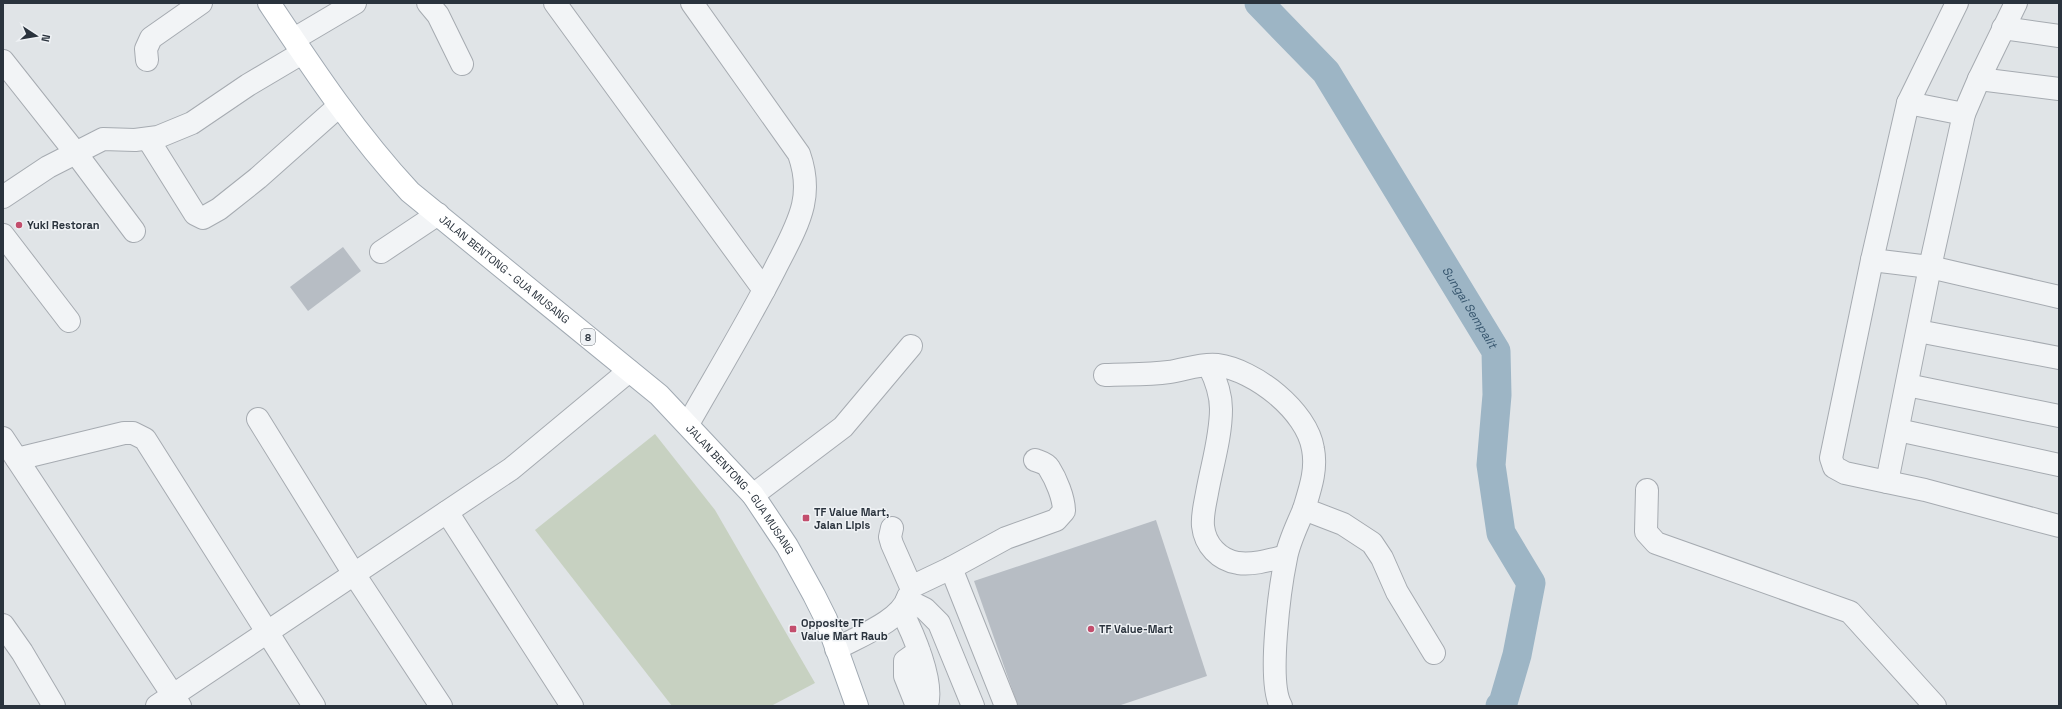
<svg xmlns="http://www.w3.org/2000/svg" width="2062" height="709" font-family="'Space Grotesk',sans-serif">
<rect width="100%" height="100%" fill="#e0e4e7"/>
<polygon fill="#c7d1c1" points="655,434 715,510 815,683 771,706 672,706 535,530"/>
<g fill="none" stroke-linecap="round" stroke-linejoin="round">
<path stroke="#9db5c5" stroke-width="29" id="s1" d="M1259,3l67,69 170,279 1,44 -6,70 10,68 30,50 -14,72 -14,48 -3,3"/>
</g>
<g fill="#b7bdc4">
<polygon points="343,247 361,271 308,311 290,287"/>
<polygon points="1156,520 1207,676 1118,706 1018,706 974,581"/>
</g>
<g fill="none" stroke-linecap="round" stroke-linejoin="round">
<g stroke="#a6abb1" stroke-width="24">
<g id="minor">
<polyline points="428,3 438,15 462,64"/>
<polyline points="555,3 764,290"/>
<polyline points="2016,3 1979,79 1964,114 1930,267 1887,482 1925,490 2059,526"/>
<polyline points="2003,28 2059,36"/>
<polyline points="294,39 355,3"/>
<polyline points="147,60 146,49 151,38 201,3"/>
<polyline points="3,61 75,152 134,231"/>
<polyline points="1979,79 2059,89"/>
<polyline points="1908,103 1964,114"/>
<polyline points="148,139 195,214 203,218 219,209 258,178 339,106"/>
<polyline points="3,197 48,167 103,139 135,140 158,137 192,123 248,85 302,53"/>
<polyline points="3,235 69,321"/>
<polyline points="381,252 438,214"/>
<polyline points="1872,260 1930,267 2059,297"/>
<polyline points="1918,331 2059,358"/>
<path d="M1209,366c7,14 12,27 12,43 0,28 -9,56 -14,84 -2,11 -5,22 -4,33 2,19 16,34 35,37 16,2 32,-3 48,-7"/>
<path d="M1105,375c21,-1 43,0 64,-3 15,-2 33,-9 48,-7 38,5 90,46 96,84 4,21 -3,40 -9,60l39,15 29,19 10,15 15,34 37,61"/>
<polyline points="1907,385 2059,416"/>
<polyline points="258,419 354,574 441,706"/>
<path d="M688,424c29,-51 60,-102 87,-155 10,-20 23,-42 28,-64 4,-18 2,-34 -4,-51l-107,-151"/>
<polyline points="1898,430 2059,465"/>
<polyline points="3,438 180,706"/>
<polyline points="17,459 124,433 133,433 145,439 314,706"/>
<polyline points="1887,482 1845,473 1834,467 1831,458 1872,260 1908,103 1957,3"/>
<polyline points="1647,490 1646,532 1656,543 1850,612 1935,706"/>
<polyline points="753,495 843,427 911,346"/>
<polyline points="447,512 572,706"/>
<path d="M892,528l-2,9 2,7 19,43 40,-19 55,-30 50,-18 8,-9c0,-13 -8,-32 -15,-43 -3,-5 -9,-6 -14,-8"/>
<polyline points="951,568 1006,706"/>
<polyline points="907,600 925,609 939,623 973,706"/>
<path d="M901,610c12,23 33,71 26,95l-10,1 -12,-30v-15l14,-10"/>
<polyline points="3,625 22,652 54,706"/>
<path d="M836,649c21,-12 65,-28 72,-52"/>
<polyline points="157,706 511,469 629,371"/>
<path d="M1281,706c-14,-24 -1,-119 5,-148 3,-17 12,-34 18,-49"/>
</g>
</g>
<g stroke="#a0a9b2" stroke-width="24">
<g id="major">
<path id="s2" d="M269,3c44,66 87,131 141,189l249,203 94,100 34,51 27,49 12,24 31,87"/>
</g>
</g>
<use href="#minor" stroke="#f2f4f6" stroke-width="22"/>
<use href="#major" stroke="#fff" stroke-width="22"/>
</g>
<g fill="#c34e6d" stroke="#eff2f5" stroke-width="1.5">
<circle cx="19" cy="225" r="4"/>
<rect x="802" y="514" width="8" height="8" rx="2"/>
<rect x="789" y="625" width="8" height="8" rx="2"/>
<circle cx="1091" cy="629" r="4"/>
</g>
<g text-anchor="middle" dominant-baseline="central" stroke-width="3" stroke-linejoin="round" paint-order="stroke">
<rect fill="#eff2f5" stroke="#656c74" stroke-width="1" x="581" y="329" width="14" height="16" rx="3"/>
<g font-size="10" font-weight="bold" fill="#2a333d">
<text x="588" y="337">8</text>
</g>
<g font-size="11" font-weight="bold" fill="#2a333d" stroke="#eff2f5" text-anchor="start">
<text x="27" y="225">Yuki Restoran</text>
<text x="814" y="512">TF Value Mart,<tspan x="814" dy="13">Jalan Lipis</tspan></text>
<text x="801" y="623">Opposite TF<tspan x="801" dy="13">Value Mart Raub</tspan></text>
<text x="1099" y="629">TF Value-Mart</text>
</g>
<g font-size="11" fill="#2a333d" stroke="#eff2f5">
<text stroke="none"><textPath href="#s2" startOffset="358">JALAN BENTONG - GUA MUSANG</textPath></text>
<text stroke="none"><textPath href="#s2" startOffset="682">JALAN BENTONG - GUA MUSANG</textPath></text>
</g>
<g font-size="12" font-style="italic" fill="#37566e" stroke="#eff2f5">
<text stroke="none"><textPath href="#s1" startOffset="372">Sungai Sempalit</textPath></text>
</g>
</g>
<rect width="2062" height="709" fill="none" stroke="#2a333d" stroke-width="8"/>
<g transform="translate(36 36) rotate(102)" stroke="#eff2f5" stroke-width="3" paint-order="stroke">
<path d="M0-3L7 15L0 10L-7 15Z" fill="#2a333d"/>
<text y="-6" font-size="11" font-weight="bold" text-anchor="middle" fill="#2a333d">N</text>
</g>
</svg>
